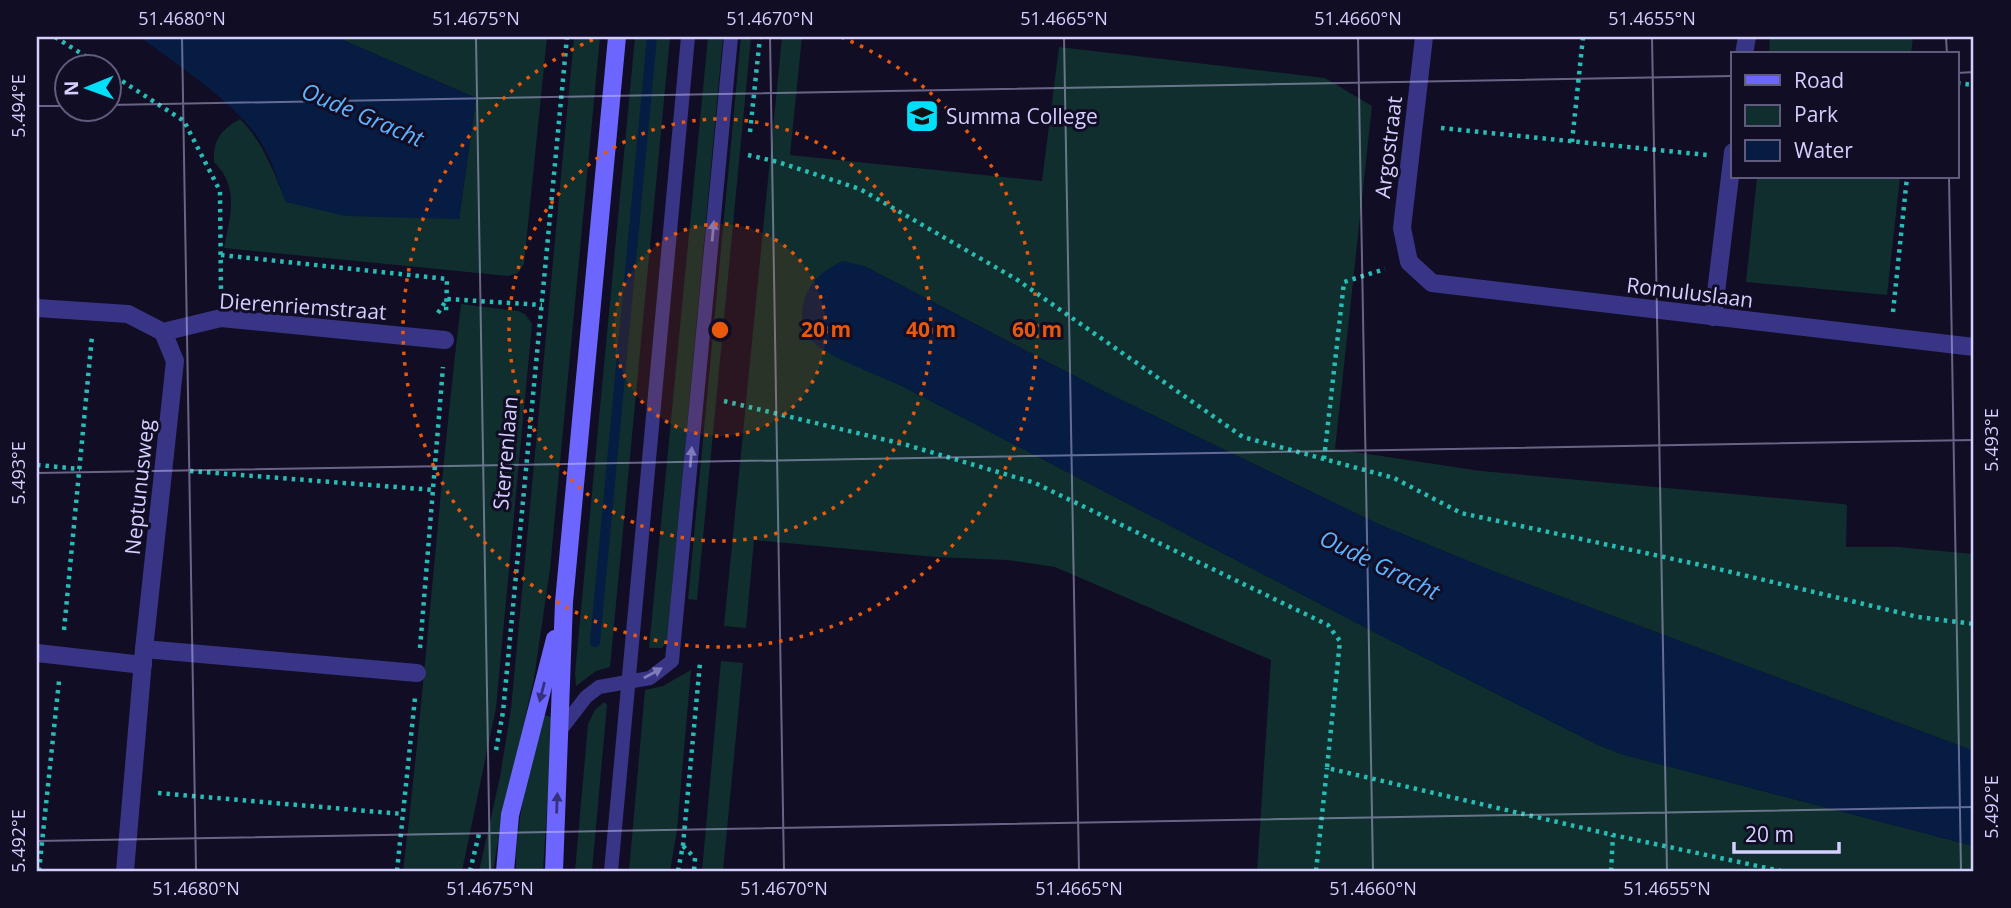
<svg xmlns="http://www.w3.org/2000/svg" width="2011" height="908" font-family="'Open Sans',sans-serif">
<rect width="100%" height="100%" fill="#110d24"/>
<g fill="#0f2e2d">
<path d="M336,37h211l-23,227 -6,9 -10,3 -284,-28c6,-31 16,-61 -10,-86 -1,-23 7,-32 26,-43 23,23 34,53 46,83l173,17 17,-121z"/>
<polygon points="574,37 600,37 550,569 534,679 501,824 493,871 479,871 500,777 511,709"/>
<polygon points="635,37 670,37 610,667 596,671 576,686 575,673"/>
<polygon points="708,37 723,37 667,642 662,648 649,648"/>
<polygon points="741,37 751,37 697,600 688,599"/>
<polygon points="782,37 802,37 790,155 1042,181 1059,47 1325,78 1372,106 1335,449 1481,471 1843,504 1847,505 1846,547 1897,547 1974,554 1974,751 1495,572 1378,524 1111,395 864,266 831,353 904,387 1376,633 1596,744 1621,754 1974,846 1974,871 1257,871 1271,660 1055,567 1007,560 936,557 754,540 746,628 724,626"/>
<polygon points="1770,37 1913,37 1911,54 1769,54"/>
<polygon points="1757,177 1900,177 1887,295 1746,282"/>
<path d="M461,304l57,7 7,3 7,10 -36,384 -34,163h-59c23,-188 35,-378 58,-567z"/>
<polygon points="721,661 743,663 723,871 702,871"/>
<polygon points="691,670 677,830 670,871 629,871 645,690 663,686"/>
<polygon points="604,702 607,705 592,871 575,871 588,724 595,710"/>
<path d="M543,715l10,2 -10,154h-27c-1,-52 15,-105 27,-156z"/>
</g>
<g fill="#061c43">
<path d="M140,37h196l140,61 -17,121 -114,-3 -59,-14c-9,-23 -17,-51 -32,-70 -31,-38 -75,-66 -114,-95z"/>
<path d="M843,261l21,5 247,129 267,129 117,48 479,179v95l-353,-92 -25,-10 -220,-111 -472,-246c-23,-11 -78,-30 -93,-47 -10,-11 -11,-29 -6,-42 7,-19 20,-29 38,-37z"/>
</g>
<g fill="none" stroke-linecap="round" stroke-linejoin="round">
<polyline stroke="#061c43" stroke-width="10" points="595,642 652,37"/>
<g stroke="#27bcb4" stroke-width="4.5" stroke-dasharray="3.5 5" stroke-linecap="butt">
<polyline points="55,37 101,66"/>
<polyline points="108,72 184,121 220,191 221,294"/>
<polyline points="1957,83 1974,85"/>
<polyline points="1441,128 1707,155"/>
<polyline points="750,132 760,37"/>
<polyline points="1572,142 1583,37"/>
<polyline points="748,155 778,162 860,189 1016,279 1243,437 1394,478 1461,513 1710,567 1918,617 1974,624"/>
<polyline points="221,255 447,279 446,313"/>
<polyline points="1893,312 1907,177"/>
<polyline points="438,313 447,299 542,305"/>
<polyline points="724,401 907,445 1035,483 1328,625 1340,641 1327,768 1613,835 1781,871"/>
<polyline points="1324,459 1344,282 1385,269"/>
<polyline points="37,465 80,469"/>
<polyline points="190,471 434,490"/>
<polyline points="64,630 92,336"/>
<polyline points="420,648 443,367"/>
<polyline points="496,750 503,712 567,37"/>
<polyline points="158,793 403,814"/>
<polyline points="683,846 695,858 694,871"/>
<polyline points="39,871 59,681"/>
<polyline points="397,871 415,698"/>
<polyline points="470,871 479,834"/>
<polyline points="678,871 683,845 700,663"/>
<polyline points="1316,871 1327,768"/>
<polyline points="1611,871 1613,835"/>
</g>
<g stroke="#383586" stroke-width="14">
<polyline points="559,732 586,697 599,687 650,678 672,661 731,37"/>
<polyline points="611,871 688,37"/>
</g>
<g stroke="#383586" stroke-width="18">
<polyline points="1424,37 1402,228 1409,262 1432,283 1974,347"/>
<polyline points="1744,54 1747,37"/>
<polyline points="37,308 128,314 163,332 221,318 445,340"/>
<polyline points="1713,317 1733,152"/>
<polyline points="144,649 417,673"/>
<polyline points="37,653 143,665"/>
<polyline points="125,871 144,649 175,361 163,332"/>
</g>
<g stroke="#6c66ff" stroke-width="18">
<polyline points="505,871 510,815 555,639"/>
<polyline points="554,871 564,602 617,37"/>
</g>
</g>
<defs><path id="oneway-solid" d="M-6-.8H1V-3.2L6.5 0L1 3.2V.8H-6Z" transform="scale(1.75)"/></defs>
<g fill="#7f7abc">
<use href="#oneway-solid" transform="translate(713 231) rotate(-85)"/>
<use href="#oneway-solid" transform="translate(691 457) rotate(-85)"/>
<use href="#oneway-solid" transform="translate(653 673) rotate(-29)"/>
</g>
<g fill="#35317c">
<use href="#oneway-solid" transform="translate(542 692) rotate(104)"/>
<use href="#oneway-solid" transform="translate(557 803) rotate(-88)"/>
</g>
<path fill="none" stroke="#d5cfff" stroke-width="2" stroke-opacity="0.45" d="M182,37l14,834M476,37l14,834M770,37l14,834M1064,37l15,834M1358,37l15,834M1652,37l15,834M1946,37l1,17M1957,73l17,-1M108,105l1625,-29M37,106h29M1949,177l12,694M37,473l1937,-33M37,841l1937,-34"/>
<circle cx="720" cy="330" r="106" fill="#e8590c" fill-opacity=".12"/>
<g fill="none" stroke="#e8590c" stroke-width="3.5" stroke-dasharray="3.5 7">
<circle cx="720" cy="330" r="106"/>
<circle cx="720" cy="330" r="211"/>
<path d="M841 37A317 317 0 1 1 599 37"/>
</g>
<defs>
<g id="university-square" transform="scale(1.75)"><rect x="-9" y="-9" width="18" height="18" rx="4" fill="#00dffa" stroke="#110d24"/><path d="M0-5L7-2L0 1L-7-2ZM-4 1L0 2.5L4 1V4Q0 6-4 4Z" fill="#111"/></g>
</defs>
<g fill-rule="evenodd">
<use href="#university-square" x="922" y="116"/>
</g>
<g text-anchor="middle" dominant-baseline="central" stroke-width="6" stroke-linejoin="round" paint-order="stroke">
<g font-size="21" fill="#d5cfff" stroke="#110d24" text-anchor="start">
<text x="946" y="116">Summa College</text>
</g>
<g font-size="21" fill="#d5cfff" stroke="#110d24">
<text transform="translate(1388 147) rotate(-83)">Argostraat</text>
<text transform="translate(1690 292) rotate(7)">Romuluslaan</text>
<text transform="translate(303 306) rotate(4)">Dierenriemstraat</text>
<text transform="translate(505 453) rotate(-85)">Sterrenlaan</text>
<text transform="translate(139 487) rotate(-84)">Neptunusweg</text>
</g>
<g font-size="23" font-style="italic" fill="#5db3ff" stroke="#110d24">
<text transform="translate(363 114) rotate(23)">Oude Gracht</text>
<text transform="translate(1380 564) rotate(26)">Oude Gracht</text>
</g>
</g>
<circle cx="720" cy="330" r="10" fill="#e8590c" stroke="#110d24" stroke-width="3.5"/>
<g font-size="21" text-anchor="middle" font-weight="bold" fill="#e8590c" stroke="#110d24" stroke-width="6" stroke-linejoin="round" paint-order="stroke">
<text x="826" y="337">20 m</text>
<text x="931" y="337">40 m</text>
<text x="1037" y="337">60 m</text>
</g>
<rect width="2011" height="908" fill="none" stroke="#110d24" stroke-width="77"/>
<rect x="1731" y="52" width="228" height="126" fill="#110d24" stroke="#5f5b7c" stroke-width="2"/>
<rect x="1745" y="75" width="35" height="10" fill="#6c66ff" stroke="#5f5b7c" stroke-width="2"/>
<text x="1794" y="88" font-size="21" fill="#d5cfff">Road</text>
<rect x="1745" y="105" width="35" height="21" fill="#0f2e2d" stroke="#5f5b7c" stroke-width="2"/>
<text x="1794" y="122" font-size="21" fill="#d5cfff">Park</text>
<rect x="1745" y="140" width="35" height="21" fill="#061c43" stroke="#5f5b7c" stroke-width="2"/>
<text x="1794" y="158" font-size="21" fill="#d5cfff">Water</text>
<g transform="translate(88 88) rotate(269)"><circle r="33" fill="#110d24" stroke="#5f5b7c" stroke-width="2"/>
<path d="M0-5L12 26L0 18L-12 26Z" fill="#00dffa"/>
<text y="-10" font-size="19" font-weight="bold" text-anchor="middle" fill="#d5cfff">N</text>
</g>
<path d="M1734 842v10h105v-10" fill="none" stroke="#d5cfff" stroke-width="3.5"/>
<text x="1745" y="842" font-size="21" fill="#d5cfff" stroke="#110d24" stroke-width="5" paint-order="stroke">20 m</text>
<rect x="38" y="38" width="1934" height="832" fill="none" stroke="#d5cfff" stroke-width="2.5"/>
<g font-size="18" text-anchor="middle" fill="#d5cfff">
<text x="182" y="25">51.4680°N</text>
<text x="476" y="25">51.4675°N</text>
<text x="770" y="25">51.4670°N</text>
<text x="1064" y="25">51.4665°N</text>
<text x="1358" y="25">51.4660°N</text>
<text x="1652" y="25">51.4655°N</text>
<text transform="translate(19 106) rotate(-90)" y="6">5.494°E</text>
<text transform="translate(1992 440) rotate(-90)" y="6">5.493°E</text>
<text transform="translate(19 473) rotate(-90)" y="6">5.493°E</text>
<text transform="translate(1992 807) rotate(-90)" y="6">5.492°E</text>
<text transform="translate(19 841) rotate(-90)" y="6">5.492°E</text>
<text x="196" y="895">51.4680°N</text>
<text x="490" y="895">51.4675°N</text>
<text x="784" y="895">51.4670°N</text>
<text x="1079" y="895">51.4665°N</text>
<text x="1373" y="895">51.4660°N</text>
<text x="1667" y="895">51.4655°N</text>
</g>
</svg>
